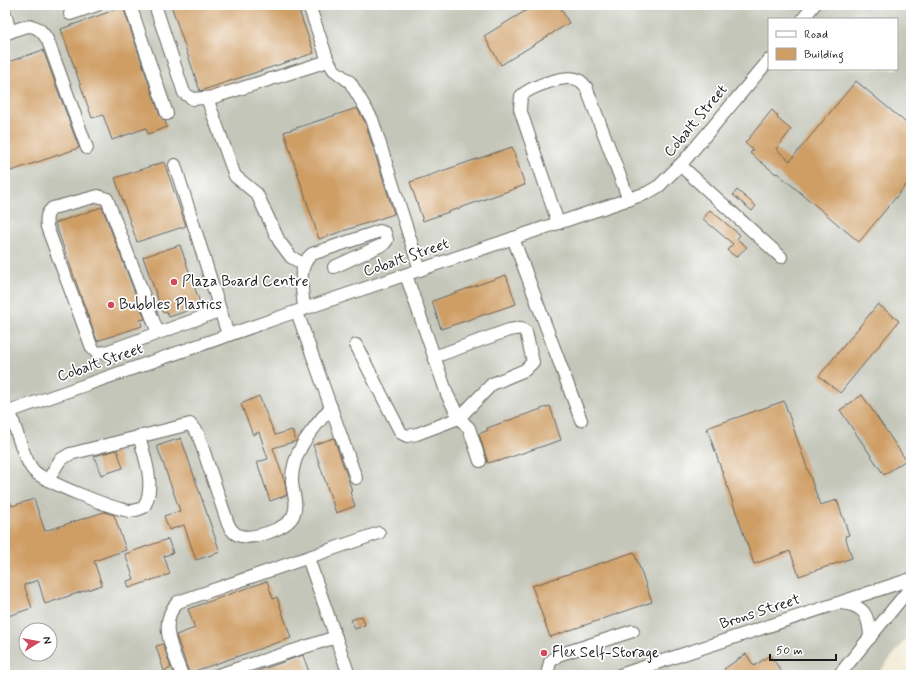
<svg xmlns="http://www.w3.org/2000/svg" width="916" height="680" font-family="Mynerve,sans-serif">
<rect width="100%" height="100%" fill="#fff"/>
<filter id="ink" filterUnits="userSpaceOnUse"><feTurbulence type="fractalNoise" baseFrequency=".025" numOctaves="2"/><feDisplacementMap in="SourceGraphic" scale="8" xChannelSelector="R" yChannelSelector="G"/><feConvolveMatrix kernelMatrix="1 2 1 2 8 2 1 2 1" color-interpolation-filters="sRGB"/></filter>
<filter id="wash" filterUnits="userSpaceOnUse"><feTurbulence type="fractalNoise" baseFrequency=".012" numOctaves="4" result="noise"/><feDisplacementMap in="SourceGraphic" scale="16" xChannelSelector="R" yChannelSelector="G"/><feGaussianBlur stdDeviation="0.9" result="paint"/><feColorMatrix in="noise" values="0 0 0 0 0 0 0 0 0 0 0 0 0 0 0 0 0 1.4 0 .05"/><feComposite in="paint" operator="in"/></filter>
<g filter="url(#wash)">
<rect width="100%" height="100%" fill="#f3edd9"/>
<path fill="#c4c6b9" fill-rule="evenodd" d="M5,5h906v628l-34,42h-872zM769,19h128v50h-128zM26,630h24v24h-24z"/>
<g id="blocks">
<g fill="#cf9e65">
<polygon points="171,5 297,5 314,53 200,91"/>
<polygon points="535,5 559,5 569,23 501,65 484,36"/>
<polygon points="123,7 160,116 165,121 167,127 148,134 146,128 112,140 103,115 92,118 61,29"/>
<polygon points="43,50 79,148 5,173 5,63"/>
<polygon points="856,81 911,127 911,179 859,242 777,173 776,174 750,153 753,150 745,143 772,110 778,116 777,118 791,130 776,149 790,161"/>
<polygon points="357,108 365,122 394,214 319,239 284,132"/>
<polygon points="512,147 525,185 423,221 410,182"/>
<polygon points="164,162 186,226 137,242 115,178"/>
<polygon points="737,190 756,206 752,211 733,195"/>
<polygon points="102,207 145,319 140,320 142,326 97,341 55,223"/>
<polygon points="710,210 740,235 737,239 747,247 736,257 727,250 733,244 703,219"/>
<polygon points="180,245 201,306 169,317 167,312 163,313 143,257"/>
<polygon points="506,275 516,304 441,329 432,301"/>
<polygon points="878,304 899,321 840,393 819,376"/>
<polygon points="862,395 906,460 884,475 840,410"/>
<polygon points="259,396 275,435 292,430 296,441 273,448 285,483 287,495 270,501 257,462 268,459 259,432 253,435 241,404"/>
<polygon points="784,401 820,505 837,500 849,535 845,536 852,558 799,576 790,551 754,564 707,428"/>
<polygon points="550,406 561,440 499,461 498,460 488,463 479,434 488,430 487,428"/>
<polygon points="181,438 220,552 196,560 184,525 169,530 164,516 180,511 157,446"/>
<polygon points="334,438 352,491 350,492 355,506 336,513 313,445"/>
<polygon points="117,450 123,468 101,475 94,456"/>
<polygon points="5,489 12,506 34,499 45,531 104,512 114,515 126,550 94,561 102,585 45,604 38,580 24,585 32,608 5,617"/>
<polygon points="168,539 173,553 164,556 170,574 129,588 127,581 134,579 125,554"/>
<polygon points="634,552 652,602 550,637 532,586"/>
<polygon points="267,581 273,599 277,597 291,638 189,673 176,635 195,628 188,609"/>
<polygon points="362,616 365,625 355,629 351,620"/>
<polygon points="163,644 171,668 164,671 156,646"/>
<polygon points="746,654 754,666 770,655 784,675 728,675 724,669"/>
<polygon points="303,655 310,675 249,675 249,674"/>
</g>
</g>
</g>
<g filter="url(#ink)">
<use href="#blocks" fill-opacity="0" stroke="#67655e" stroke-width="1"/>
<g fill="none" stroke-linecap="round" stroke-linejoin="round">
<g stroke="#67655e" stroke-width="14">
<g id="minor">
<polyline points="130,5 167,114"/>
<polyline points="155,5 184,93 193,99 214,97 328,61"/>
<polyline points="309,5 328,61 334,70 350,82 372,119 420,270"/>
<polyline points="5,13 10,32"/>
<polyline points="70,14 97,5"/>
<polyline points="803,19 814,5"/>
<path d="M5,34c20,-8 31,-15 43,7l39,107"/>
<polyline points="207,98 235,176 257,194 279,241 291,257 303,264"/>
<polyline points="175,165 228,335"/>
<polyline points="680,165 781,257"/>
<path d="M558,223l-38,-114 1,-13c9,-9 42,-21 55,-17 4,1 7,4 10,8l43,113"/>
<polyline points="513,238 581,420"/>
<polyline points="406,275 447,394 459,418 469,428 480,461"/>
<path d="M304,309c-1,-18 -8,-42 8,-55l68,-23 5,2 2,7 -3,4 -50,23"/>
<polyline points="297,312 356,478"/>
<path d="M158,333l-51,-134 -9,-3 -45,12c-7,5 -7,10 -6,19l45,121 5,5 9,-1 113,-41"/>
<polyline points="356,345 401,433 407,436 417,434 459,418 492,384 525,370 533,362 526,332 521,328 509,330 434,357"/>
<path d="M10,412c5,14 14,49 24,59 11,11 79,38 96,40 5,0 10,-2 14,-4 12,-21 1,-49 -5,-71"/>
<polyline points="5,413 286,315 647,193 659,186 684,161 769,60"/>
<path d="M48,480l12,-20 10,-6 120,-30 8,10 30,90c3,6 7,11 13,12 14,3 45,-7 52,-20 6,-12 -1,-23 -1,-36 0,-30 22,-52 39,-73"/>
<polyline points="308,558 349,675"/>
<path d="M840,603c24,2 29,11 30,35"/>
<path d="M182,675c-9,-24 -25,-52 -4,-73l201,-69"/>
<polyline points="218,675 336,637"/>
<polyline points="547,675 550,662 558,655 633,631"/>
<polyline points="620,675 911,579"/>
<polyline points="839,675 911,587"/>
</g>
</g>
<use href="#minor" stroke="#fff" stroke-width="12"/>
</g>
</g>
<g fill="#d1495b" stroke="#fff" stroke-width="1.5">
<circle cx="174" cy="282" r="4"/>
<circle cx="111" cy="305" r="4"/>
<circle cx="544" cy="653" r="4"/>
</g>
<g text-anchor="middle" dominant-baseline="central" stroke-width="3.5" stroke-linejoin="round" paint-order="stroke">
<g font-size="15" fill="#1c1c1c" stroke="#fff">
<text transform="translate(696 121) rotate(-50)">Cobalt Street</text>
<text transform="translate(406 258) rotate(-19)">Cobalt Street</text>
<text transform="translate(100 363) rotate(-19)">Cobalt Street</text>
<text transform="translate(760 612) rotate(-18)">Brons Street</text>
</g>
<g font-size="15" fill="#1c1c1c" stroke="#fff" text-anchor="start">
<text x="182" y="282">Plaza Board Centre</text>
<text x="119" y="305">Bubbles Plastics</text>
<text x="552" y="653">Flex Self-Storage</text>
</g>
</g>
<rect width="916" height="680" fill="none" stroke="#fff" stroke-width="20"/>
<rect x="768" y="18" width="130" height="52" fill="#ffffff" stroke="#a4a4a4"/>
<rect x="776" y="31" width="20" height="6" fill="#ffffff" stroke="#a4a4a4"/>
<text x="804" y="38" font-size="12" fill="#1c1c1c">Road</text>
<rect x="776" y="48" width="20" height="12" fill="#cf9e65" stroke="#a4a4a4"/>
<text x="804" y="58" font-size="12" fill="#1c1c1c">Building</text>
<g transform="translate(38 642) rotate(79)"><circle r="19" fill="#ffffff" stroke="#a4a4a4"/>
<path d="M0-3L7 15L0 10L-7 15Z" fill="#d1495b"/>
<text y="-6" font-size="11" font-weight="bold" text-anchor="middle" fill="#1c1c1c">N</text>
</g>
<path d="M770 654v6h66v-6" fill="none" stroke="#1c1c1c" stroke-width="2"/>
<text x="776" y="654" font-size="12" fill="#1c1c1c" stroke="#ffffff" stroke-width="3" paint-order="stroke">50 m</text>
</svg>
